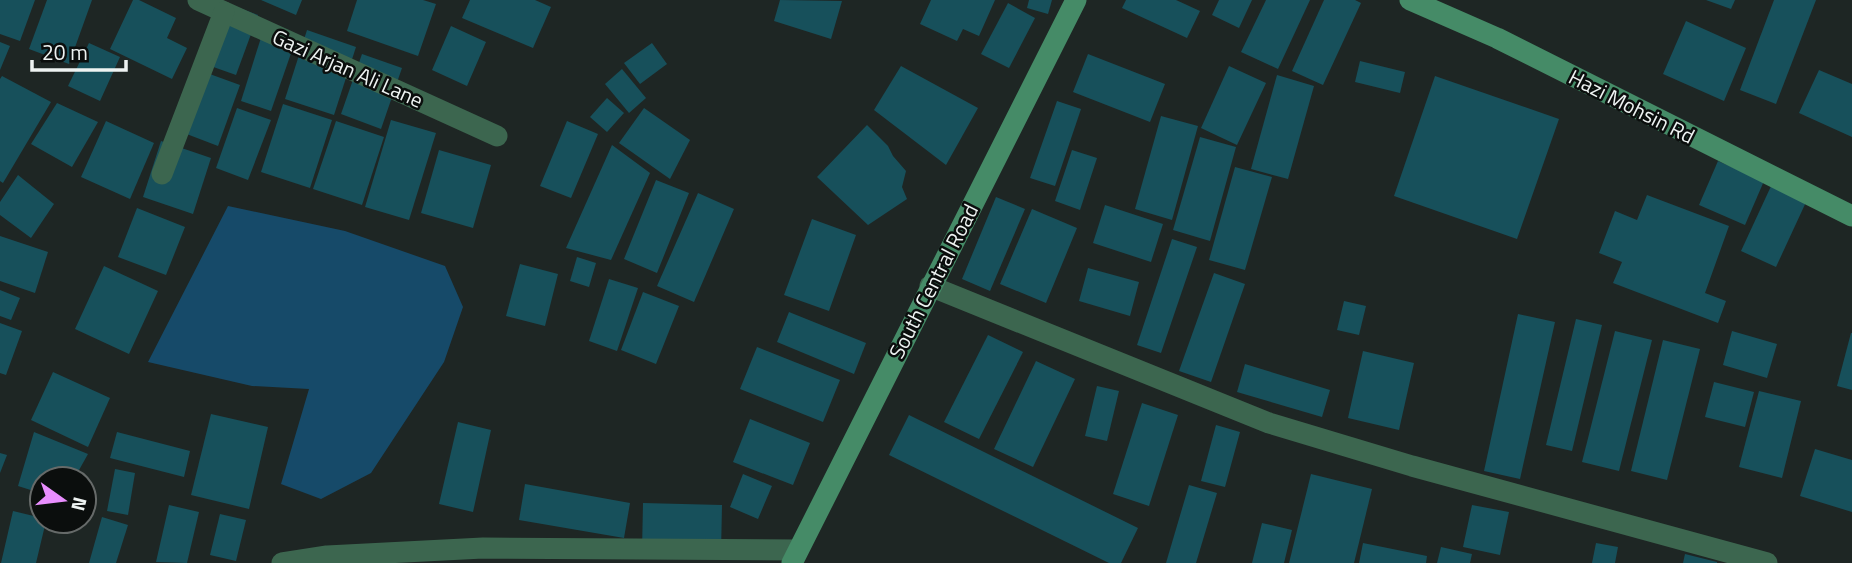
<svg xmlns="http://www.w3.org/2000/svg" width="1852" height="563" font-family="'Titillium Web',sans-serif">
<rect width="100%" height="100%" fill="#1e2624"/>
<polygon fill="#164a69" points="228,206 345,231 445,266 463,307 444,362 371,473 321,499 281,484 309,389 252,386 148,362"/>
<g fill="#17505b">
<polygon points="0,0 35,0 20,41 0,34"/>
<polygon points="47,0 92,0 69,64 29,49"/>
<polygon points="133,0 139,0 176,18 167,38 187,48 172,79 110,49"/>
<polygon points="261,0 302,0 296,15"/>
<polygon points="357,0 423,0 436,4 418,56 347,31"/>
<polygon points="470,0 535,0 551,7 533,48 462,18"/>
<polygon points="780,0 842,1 831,39 774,21"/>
<polygon points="931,0 995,0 979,36 963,29 957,41 920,24"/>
<polygon points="1029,0 1052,0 1048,14 1027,8"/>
<polygon points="1126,0 1176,0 1200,11 1187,38 1122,8"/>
<polygon points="1219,0 1252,0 1239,28 1212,15"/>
<polygon points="1266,0 1310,0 1278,69 1241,52"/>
<polygon points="1324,0 1355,0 1361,3 1323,85 1292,71"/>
<polygon points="1706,0 1735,0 1731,9"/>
<polygon points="1774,0 1816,0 1776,104 1740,90"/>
<polygon points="224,2 258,15 236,75 202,63"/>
<polygon points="1008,3 1035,18 1009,68 981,54"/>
<polygon points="1686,21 1746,48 1724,101 1663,74"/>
<polygon points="265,25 297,36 271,111 241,101"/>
<polygon points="451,26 486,42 467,86 432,70"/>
<polygon points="307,30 356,47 334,115 285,99"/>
<polygon points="0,42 10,46 0,70"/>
<polygon points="89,43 120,57 100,101 68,86"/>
<polygon points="652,43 667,64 640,84 624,63"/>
<polygon points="362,54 402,68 381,129 341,114"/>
<polygon points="1088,54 1165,84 1150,122 1073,92"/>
<polygon points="1360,61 1405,72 1400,93 1355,82"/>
<polygon points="901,66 978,108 946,165 874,110"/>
<polygon points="1229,66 1266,83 1237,145 1201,128"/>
<polygon points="622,69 646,98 629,113 605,84"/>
<polygon points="1819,70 1852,84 1852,137 1799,113"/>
<polygon points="207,73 240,85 218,146 184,133"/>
<polygon points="1277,75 1314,86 1288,179 1251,169"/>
<polygon points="2,76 51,102 3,183 0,181 0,79"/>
<polygon points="1435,76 1559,119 1517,239 1394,196"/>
<polygon points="607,98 624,113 607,132 590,117"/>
<polygon points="1057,101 1081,109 1055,186 1030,178"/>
<polygon points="57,103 98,122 72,167 31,144"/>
<polygon points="283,104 332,120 310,188 261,172"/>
<polygon points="237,108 271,120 248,180 216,168"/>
<polygon points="644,108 690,140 670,179 619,143"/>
<polygon points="1161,116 1198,126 1172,220 1135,209"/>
<polygon points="391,120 436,133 409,220 365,207"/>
<polygon points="106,121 154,143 130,199 81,177"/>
<polygon points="336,121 384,137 362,205 313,189"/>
<polygon points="567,121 598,134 571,198 540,186"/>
<polygon points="867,125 888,146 893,156 906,171 902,187 907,199 868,225 817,177"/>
<polygon points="1200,137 1236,147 1210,241 1173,230"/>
<polygon points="161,141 211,158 193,214 143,197"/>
<polygon points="612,145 650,173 611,260 566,248"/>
<polygon points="439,150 491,165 473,228 421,213"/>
<polygon points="1072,150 1097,158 1080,210 1055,201"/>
<polygon points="1718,161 1764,181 1745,225 1699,205"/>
<polygon points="1235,167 1272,177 1245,270 1209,260"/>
<polygon points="18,175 54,204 31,238 0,215 0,202"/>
<polygon points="656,180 689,193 657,273 624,259"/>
<polygon points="1772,184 1807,200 1776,267 1741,251"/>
<polygon points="698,193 734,209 694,302 657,286"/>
<polygon points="1647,195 1729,226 1705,293 1726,301 1718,323 1613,283 1622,262 1599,253 1615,211 1637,220"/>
<polygon points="996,197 1025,209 990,291 962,279"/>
<polygon points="1105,205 1163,224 1151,262 1093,243"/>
<polygon points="137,208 185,227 166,275 118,257"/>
<polygon points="1032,209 1077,228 1046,303 1000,284"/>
<polygon points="812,219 856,235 829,311 784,295"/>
<polygon points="0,236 48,252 35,293 0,281"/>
<polygon points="1172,239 1197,247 1161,353 1137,345"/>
<polygon points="577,257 596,263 589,287 570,281"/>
<polygon points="520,264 558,274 545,326 506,316"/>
<polygon points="104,266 158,291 129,354 75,329"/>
<polygon points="1088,268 1139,282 1130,316 1079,301"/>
<polygon points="1214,273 1245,284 1211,382 1179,371"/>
<polygon points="609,279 638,288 617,351 589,341"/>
<polygon points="0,290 20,298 11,320 0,316"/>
<polygon points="643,292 679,306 656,364 621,350"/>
<polygon points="1344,301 1366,306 1359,335 1337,330"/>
<polygon points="789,312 866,343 854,374 777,342"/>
<polygon points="1518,314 1555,322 1520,479 1484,471"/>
<polygon points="1576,319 1602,325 1572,451 1546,445"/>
<polygon points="0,323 22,331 6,375 0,373"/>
<polygon points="1615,331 1652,340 1619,471 1582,462"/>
<polygon points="1732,331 1777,344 1767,378 1723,365"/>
<polygon points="1851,333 1852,333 1852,390 1837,386"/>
<polygon points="988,335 1023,352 979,439 944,422"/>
<polygon points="1663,340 1700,349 1667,480 1631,471"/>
<polygon points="757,347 840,380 823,422 740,389"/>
<polygon points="1363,351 1414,363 1399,430 1348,418"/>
<polygon points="1036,361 1075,379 1033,467 994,449"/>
<polygon points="1245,364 1330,390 1322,417 1237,392"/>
<polygon points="53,372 110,398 88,447 31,420"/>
<polygon points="1714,382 1754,392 1745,427 1705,417"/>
<polygon points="1097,386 1119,391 1107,441 1085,436"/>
<polygon points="1759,391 1801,401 1782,478 1739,467"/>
<polygon points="1142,403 1178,415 1149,506 1113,494"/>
<polygon points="211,414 268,427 249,509 191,495"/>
<polygon points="909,415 1138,528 1121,563 1109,563 889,455"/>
<polygon points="750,419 810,443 793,485 733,462"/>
<polygon points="458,422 491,430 473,512 439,504"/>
<polygon points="1216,425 1240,432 1225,487 1201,481"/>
<polygon points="34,432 88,454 74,479 42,479 42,484 37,492 18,486"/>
<polygon points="117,432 190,451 184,477 110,458"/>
<polygon points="1815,449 1852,460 1852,512 1800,496"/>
<polygon points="0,453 7,455 0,473"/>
<polygon points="115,469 135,473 128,515 107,511"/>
<polygon points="743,474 772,486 758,519 730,507"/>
<polygon points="1311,474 1372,489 1354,563 1289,563"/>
<polygon points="525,484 630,503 624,538 519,520"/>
<polygon points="1189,485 1217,493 1196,563 1166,563"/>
<polygon points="643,503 722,505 721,553 642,551"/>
<polygon points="169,505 199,512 187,563 156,562"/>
<polygon points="1472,505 1509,512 1500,555 1463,547"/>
<polygon points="13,511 42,518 42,521 46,521 36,563 1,563"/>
<polygon points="220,514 246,520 236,561 210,555"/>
<polygon points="102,517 128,525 116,563 89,563"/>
<polygon points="1262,523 1292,530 1284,563 1252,563"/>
<polygon points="1363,543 1427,556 1426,563 1359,563"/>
<polygon points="1596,543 1618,547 1615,563 1592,563"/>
<polygon points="1441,547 1472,554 1470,563 1437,563"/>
<polygon points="1685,554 1717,562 1717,563 1683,563"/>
</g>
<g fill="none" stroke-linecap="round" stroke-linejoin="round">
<g stroke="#3c664f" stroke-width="21">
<polyline points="198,0 497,136"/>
<polyline points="162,174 224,12"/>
<polyline points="930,286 1269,423 1412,466 1767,563"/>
<polyline points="282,563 327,556 483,548 798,550"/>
</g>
<g stroke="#458b67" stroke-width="21">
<polyline points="1410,0 1497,38 1852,216"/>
<polyline points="792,563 1076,0"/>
</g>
</g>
<g text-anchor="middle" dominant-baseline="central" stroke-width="5" stroke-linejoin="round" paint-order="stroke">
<g font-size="21" fill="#eef3f2" stroke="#0b0e0d">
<text transform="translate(348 68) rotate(24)">Gazi Arjan Ali Lane</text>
<text transform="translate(1632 106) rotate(27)">Hazi Mohsin Rd</text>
<text transform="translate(933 281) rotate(-63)">South Central Road</text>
</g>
</g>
<g transform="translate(63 500) rotate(104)"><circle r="33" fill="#0b0e0d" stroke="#666a69" stroke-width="2"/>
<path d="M0-5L12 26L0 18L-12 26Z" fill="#e98efe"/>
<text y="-10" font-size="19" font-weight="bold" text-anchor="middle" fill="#eef3f2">N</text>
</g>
<path d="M32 60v10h94v-10" fill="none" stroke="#eef3f2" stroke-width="3.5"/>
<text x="42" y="60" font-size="21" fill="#eef3f2" stroke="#0b0e0d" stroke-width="5" paint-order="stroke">20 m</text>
</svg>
